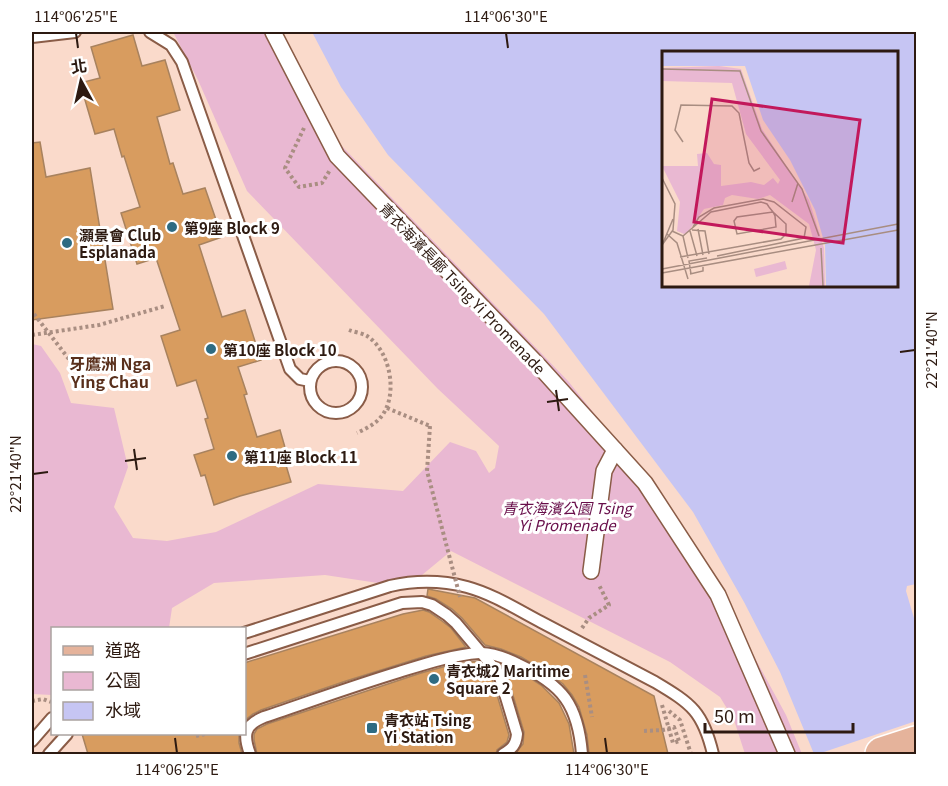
<svg xmlns="http://www.w3.org/2000/svg" width="948" height="786" font-family="Georgia,'Noto Sans TC',serif">
<rect width="100%" height="100%" fill="#fadacb"/>
<polygon fill="#e9b8d2" points="173,32 282,32 338,142 568,381 630,458 695,548 786,715 802,754 745,754 734,720 720,697 670,662 451,551 422,575 378,583 325,575 214,583 172,608 169,628 52,628 52,695 32,694 32,344 41,346 60,373 71,403 114,408 128,467 114,507 133,538 167,541 216,532 318,484 403,491 450,442 476,451 489,473 495,468 499,446 438,389 247,191 198,80"/>
<path fill="#c6c5f3" fill-rule="evenodd" d="M312,32h604v552l-9,2 -1,5 10,34v129h-102l-34,-82 -36,-70 -51,-90 -149,-198 -156,-159 -47,-68zM663,52h233v233h-233z"/>
<polygon fill="#fadacb" points="916,721 916,754 818,754"/>
<g fill="#d89c5f" stroke="#a8825e" stroke-width="1.5">
<polygon points="133,35 142,66 165,60 180,110 157,117 170,164 173,163 183,194 205,188 222,237 199,245 222,317 245,310 261,360 238,367 247,394 244,395 257,437 280,430 286,451 282,452 291,482 240,496 214,505 205,475 201,476 194,455 214,449 205,419 208,418 196,380 177,386 161,336 180,330 156,258 137,264 121,213 140,207 124,156 122,157 114,129 95,134 80,83 100,78 91,47"/>
<polygon points="40,142 46,177 90,168 113,309 32,320 32,143"/>
<polygon points="428,589 475,598 654,696 668,754 589,754 587,735 579,707 572,695 563,684 550,674 521,657 501,649 485,645 462,618 452,609 436,599 427,596"/>
<polygon points="423,610 429,612 442,621 451,628 466,647 426,656 346,681 261,710 253,714 244,721 244,663 403,614"/>
<polygon points="478,661 492,678 509,735 507,742 497,750 496,754 257,754 254,740 254,734 257,729 267,724 421,673 450,665"/>
<polygon points="501,665 530,678 542,686 559,703 569,724 574,754 515,754 523,744 524,732 506,672"/>
<polygon points="82,734 239,734 239,743 242,754 88,754"/>
</g>
<g fill="none" stroke-linecap="round" stroke-linejoin="round">
<g stroke="#8a5c47" stroke-width="14">
<g id="service">
<polyline points="150,32 171,45 182,62 290,369 300,379 310,381"/>
<polyline points="32,37 75,32"/>
<circle cx="336" cy="387" r="26"/>
<path d="M244,633l146,-47c27,-6 50,-6 77,1 26,7 51,23 74,35 38,20 76,40 114,60 37,22 48,30 58,72"/>
<path d="M244,654l158,-51 20,-1 10,3 15,10 9,8 43,51 18,60c-1,11 -5,15 -14,20"/>
<polyline points="32,741 52,718"/>
<polyline points="49,754 67,734"/>
<path d="M250,754c-7,-19 -6,-29 14,-37 45,-15 89,-31 135,-45 26,-8 53,-17 80,-19 13,-1 27,5 39,11 45,21 60,41 64,90"/>
</g>
</g>
<g stroke="#8a5c47" stroke-width="18">
<g id="pedestrian">
<polyline points="273,32 337,156 540,367 645,483 718,595 787,754"/>
<polyline points="591,571 604,471 615,450"/>
</g>
</g>
<g stroke="#fff" stroke-width="36">
<polyline id="primary" points="882,754 916,743"/>
</g>
<g stroke="#a98e82" stroke-width="4" stroke-dasharray="3 3" stroke-linecap="butt">
<polyline points="304,128 285,168 299,187 322,183 330,170"/>
<path d="M349,330c5,2 13,3 18,6 24,15 32,61 13,82 -6,7 -15,11 -23,15"/>
<polyline points="32,335 99,325 165,306"/>
<polyline points="387,408 430,426"/>
<polyline points="582,628 589,618 609,605 599,585"/>
<polyline points="585,675 592,717"/>
<polyline points="32,701 43,699 51,702"/>
<polyline points="662,705 673,743 679,741"/>
<polyline points="669,711 680,720 691,754"/>
<polyline points="644,731 663,730 674,727 679,741"/>
<polyline points="196,736 205,734"/>
</g>
<use href="#service" stroke="#fff" stroke-width="10"/>
<use href="#pedestrian" stroke="#fff" stroke-width="15"/>
<use href="#primary" stroke="#e5b39b" stroke-width="33"/>
<g stroke="#a98e82" stroke-width="4" stroke-dasharray="3 3" stroke-linecap="butt">
<polyline points="34,314 89,385"/>
<polyline points="430,426 427,471 460,597"/>
</g>
</g>
<path fill="none" stroke="#2d1a11" stroke-width="2" d="M76,33l2,15M506,33l2,15M900,352l15,-2M556,390l3,21M547,402l21,-3M134,449l3,21M125,461l21,-3M33,474l15,-2M175,738l2,15M605,738l2,15"/>
<g fill="#2e6b82" stroke="#fff" stroke-width="2">
<circle cx="172" cy="227" r="6"/>
<circle cx="67" cy="243" r="6"/>
<circle cx="211" cy="349" r="6"/>
<circle cx="232" cy="456" r="6"/>
<circle cx="434" cy="679" r="6"/>
<rect x="366" y="722" width="12" height="12" rx="3"/>
</g>
<g text-anchor="middle" dominant-baseline="central" stroke-width="6" stroke-linejoin="round" paint-order="stroke">
<g font-size="15" font-weight="bold" fill="#2d1a11" stroke="#fff" text-anchor="start">
<text x="184" y="227">第9座 Block 9</text>
<text x="79" y="234">灝景會 Club<tspan x="79" dy="17">Esplanada</tspan></text>
<text x="223" y="349">第10座 Block 10</text>
<text x="244" y="456">第11座 Block 11</text>
<text x="446" y="670">青衣城2 Maritime<tspan x="446" dy="17">Square 2</tspan></text>
<text x="384" y="719">青衣站 Tsing<tspan x="384" dy="17">Yi Station</tspan></text>
</g>
<g font-size="15" fill="#2d1a11" stroke="#fff">
<text transform="translate(463 288) rotate(46)">青衣海濱長廊 Tsing Yi Promenade</text>
</g>
<g font-size="15" font-style="italic" fill="#680e4a" stroke="#fff">
<text x="567" y="507">青衣海濱公園 Tsing<tspan x="567" dy="17">Yi Promenade</tspan></text>
</g>
<g font-size="16" font-weight="bold" fill="#592f1b" stroke="#fff">
<text x="110" y="363">牙鷹洲 Nga<tspan x="110" dy="18">Ying Chau</tspan></text>
</g>
</g>
<g transform="translate(662 51)">
<rect width="236" height="236" fill="#fadacb"/>
<path d="M57,15l22,3 21,60 47,71 15,48 1,38h-16l7,-36 -7,-26 -39,-29 -12,4 -26,-4 -7,3 -2,7 -19,4 -16,23 -4,2 -7,-3 3,-29 -18,-36h36l-1,-12 10,-1 7,11 7,1v21l30,-4 13,3 9,-7 5,6 2,-4 -34,-46 -14,-51 -70,-2v-13zM123,210l2,8 -31,8 -2,-8z" fill="#e9b8d2"/>
<path d="M0,1h235v234h-71l-1,-41 -10,-35 -25,-50 -27,-40 -18,-54h-83z" fill="#c6c5f3"/>
<path fill="none" stroke="#a88d81" stroke-width="1.5" d="M0,18l78,2 21,60 41,58 17,47M21,91l-8,-12 6,-25 51,1 7,7 10,50 5,8 6,-3M0,127l13,26 -2,26 -11,15M130,151l6,-19M31,176l6,-10 15,-9 49,-9 11,3 32,25 -2,11 -87,18M36,178l5,26M30,179l13,1 4,23M10,180l11,5 5,22M28,180l7,25M5,183l10,9 11,36M1,192l10,-24M159,197l2,38M18,206l101,-18 5,-5v-10l-13,-12 -36,5 -3,4 3,13 39,-7 -1,-11 -2,-4 -4,-5 -2,-3 -6,-2 -50,10 -28,24M0,218l236,-45M0,222l236,-43M28,223l13,-3v-6M29,223l-2,-13 18,-3"/>
<path fill="#c2185b" fill-opacity="0.15" stroke="#c2185b" stroke-width="3" d="M50,48l148,21 -17,123 -149,-21z"/>
<rect width="236" height="236" fill="none" stroke="#2d1a11" stroke-width="3"/>
</g>
<rect width="948" height="786" fill="none" stroke="#ffffff" stroke-width="66"/>
<rect x="51" y="627" width="195" height="108" fill="#ffffff" stroke="#aba3a0" stroke-width="1.5"/>
<rect x="63" y="646" width="30" height="9" fill="#e5b39b" stroke="#aba3a0" stroke-width="1.5"/>
<text x="105" y="657" font-size="18" fill="#2d1a11">道路</text>
<rect x="63" y="672" width="30" height="18" fill="#e9b8d2" stroke="#aba3a0" stroke-width="1.5"/>
<text x="105" y="687" font-size="18" fill="#2d1a11">公園</text>
<rect x="63" y="702" width="30" height="18" fill="#c6c5f3" stroke="#aba3a0" stroke-width="1.5"/>
<text x="105" y="717" font-size="18" fill="#2d1a11">水域</text>
<g transform="translate(81 81) rotate(352)" stroke="#ffffff" stroke-width="4.5" paint-order="stroke">
<path d="M0-4.5L10 22L0 15L-10 22Z" fill="#2d1a11"/>
<text y="-9" font-size="16" font-weight="bold" text-anchor="middle" fill="#2d1a11">北</text>
</g>
<path d="M705 723v9h148v-9" fill="none" stroke="#2d1a11" stroke-width="3"/>
<text x="714" y="723" font-size="18" fill="#2d1a11" stroke="#ffffff" stroke-width="4.5" paint-order="stroke">50 m</text>
<rect x="33" y="33" width="882" height="720" fill="none" stroke="#2d1a11" stroke-width="2"/>
<g font-size="15" text-anchor="middle" fill="#2d1a11">
<text x="76" y="22">114°06'25"E</text>
<text x="506" y="22">114°06'30"E</text>
<text transform="translate(932 350) rotate(-90)" y="5">22°21'40"N</text>
<text transform="translate(16 474) rotate(-90)" y="5">22°21'40"N</text>
<text x="177" y="775">114°06'25"E</text>
<text x="607" y="775">114°06'30"E</text>
</g>
</svg>
